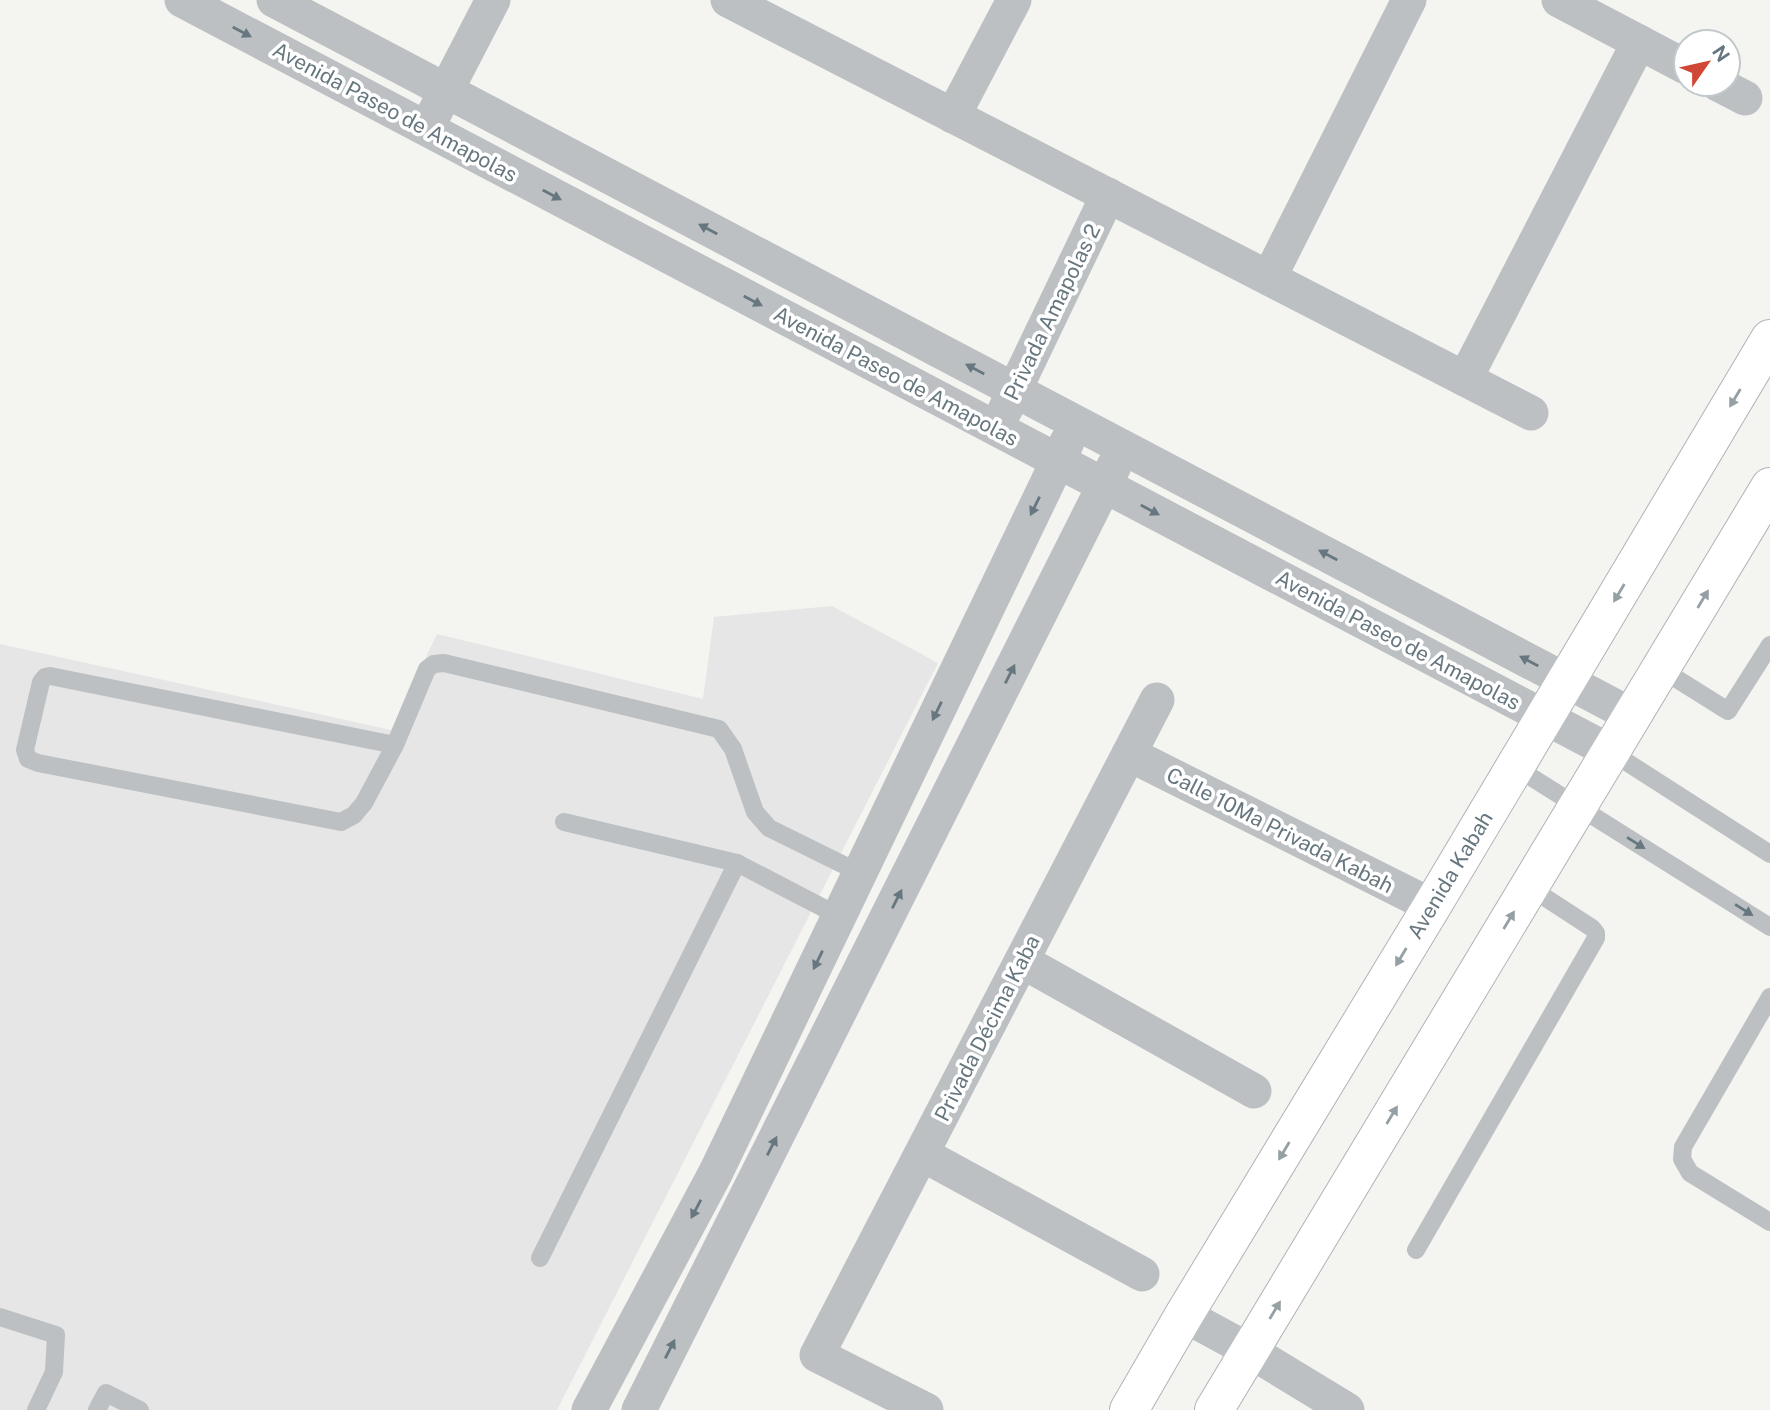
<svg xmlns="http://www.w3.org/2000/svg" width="1770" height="1410" font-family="'Public Sans',sans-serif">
<rect width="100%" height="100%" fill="#f4f4f1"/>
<polygon fill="#e5e6e5" points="832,606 938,663 557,1410 0,1410 0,644 391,730 437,634 703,699 714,617"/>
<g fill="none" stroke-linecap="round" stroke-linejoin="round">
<g stroke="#afb4b7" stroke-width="40">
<g id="secondary">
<polyline points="1129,1410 1184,1315 1432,906 1770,339"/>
<polyline points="1214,1410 1770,487"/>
</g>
</g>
<g stroke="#bcc0c3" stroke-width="18">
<polyline points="1661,669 1728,711 1770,645"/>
<polyline points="395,745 50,676 45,677 41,682 25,750 28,759 38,763 341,822 354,815 364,803 395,745 427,669 434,664 444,663 719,729 733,749 755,812 769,828 860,873"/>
<polyline points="1611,752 1770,854"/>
<polyline points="1515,767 1770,927"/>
<polyline points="564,822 737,863 839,916"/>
<polyline points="1770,997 1683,1147 1682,1159 1690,1173 1770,1222"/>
<polyline points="1416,1250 1596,938 1596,933 1592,928 1529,887"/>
<polyline points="540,1258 737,863"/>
<polyline points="0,1317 56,1335 54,1372 36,1410"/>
<polyline points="97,1410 106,1393 140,1410"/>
</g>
<g stroke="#bcc0c3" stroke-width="35">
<polyline points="182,0 1611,752"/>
<polyline points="274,0 1633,716"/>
<polyline points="728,0 1531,413"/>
<polyline points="1559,0 1686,67"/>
<polyline points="1718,84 1745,98"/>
<polyline points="435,112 493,0"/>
<polyline points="953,116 1014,0"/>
<polyline points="1269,278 1409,0"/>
<polyline points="1465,379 1639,42"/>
<polyline points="1005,410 1108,195"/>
<polyline points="1129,754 1432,906"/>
<polyline points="1022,961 1254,1091"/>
<polyline points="922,1154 1142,1274"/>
<polyline points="1184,1315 1250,1351 1347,1410"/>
<polyline points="589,1410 716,1172 1067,442"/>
<polyline points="639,1410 1114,466"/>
<polyline points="926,1410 817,1355 1157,700"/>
</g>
<use href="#secondary" stroke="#fff" stroke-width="38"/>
</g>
<defs><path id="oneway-solid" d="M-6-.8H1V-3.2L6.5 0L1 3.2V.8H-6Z" transform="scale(1.75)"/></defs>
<g fill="#67777f">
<use href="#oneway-solid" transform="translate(242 32) rotate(28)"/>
<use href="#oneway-solid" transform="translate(552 195) rotate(28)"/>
<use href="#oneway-solid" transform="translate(708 229) rotate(-152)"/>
<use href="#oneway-solid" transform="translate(753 301) rotate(28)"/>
<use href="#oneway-solid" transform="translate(975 369) rotate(-152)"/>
<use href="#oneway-solid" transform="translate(1035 506) rotate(116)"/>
<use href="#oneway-solid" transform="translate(1150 510) rotate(28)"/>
<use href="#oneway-solid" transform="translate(1328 555) rotate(-152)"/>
<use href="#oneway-solid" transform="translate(1529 661) rotate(-152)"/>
<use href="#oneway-solid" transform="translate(1010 674) rotate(-63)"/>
<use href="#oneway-solid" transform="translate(937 711) rotate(116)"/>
<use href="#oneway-solid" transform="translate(1636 843) rotate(32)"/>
<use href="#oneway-solid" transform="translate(897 899) rotate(-63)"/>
<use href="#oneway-solid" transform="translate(1744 910) rotate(32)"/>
<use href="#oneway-solid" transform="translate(818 960) rotate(116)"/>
<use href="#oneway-solid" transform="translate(772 1146) rotate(-63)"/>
<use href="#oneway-solid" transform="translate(696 1209) rotate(118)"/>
<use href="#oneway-solid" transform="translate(670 1349) rotate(-63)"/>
</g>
<g fill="#95a0a5">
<use href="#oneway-solid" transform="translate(1735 398) rotate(121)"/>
<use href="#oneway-solid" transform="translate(1619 593) rotate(121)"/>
<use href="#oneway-solid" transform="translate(1703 599) rotate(-59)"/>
<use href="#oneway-solid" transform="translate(1509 920) rotate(-59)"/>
<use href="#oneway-solid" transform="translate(1401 957) rotate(121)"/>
<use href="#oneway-solid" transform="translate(1392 1115) rotate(-59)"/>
<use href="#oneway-solid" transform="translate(1284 1151) rotate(121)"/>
<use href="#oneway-solid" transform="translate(1275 1310) rotate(-59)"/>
</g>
<g text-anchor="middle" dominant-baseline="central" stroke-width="7" stroke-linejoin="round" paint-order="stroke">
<g font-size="21" fill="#67777f" stroke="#fff">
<text transform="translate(395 112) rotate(28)">Avenida Paseo de Amapolas</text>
<text transform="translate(1052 312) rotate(-64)">Privada Amapolas 2</text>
<text transform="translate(896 376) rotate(28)">Avenida Paseo de Amapolas</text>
<text transform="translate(1398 640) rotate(28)">Avenida Paseo de Amapolas</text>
<text transform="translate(1280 830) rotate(27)">Calle 10Ma Privada Kabah</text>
<text transform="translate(1450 875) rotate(-59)">Avenida Kabah</text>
<text transform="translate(987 1028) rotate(-63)">Privada Décima Kaba</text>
</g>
</g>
<g transform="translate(1707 63) rotate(56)"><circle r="33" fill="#ffffff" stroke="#c2c9cc" stroke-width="2"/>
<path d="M0-5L12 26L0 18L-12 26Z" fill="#d04735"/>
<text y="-10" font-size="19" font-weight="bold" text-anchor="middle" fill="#67777f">N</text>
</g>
</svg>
